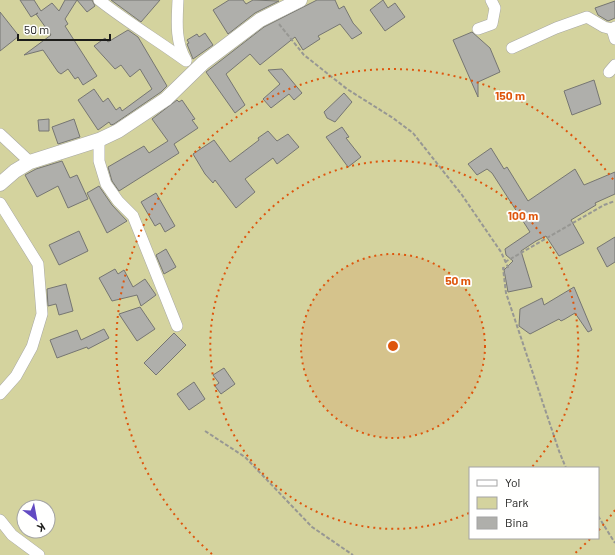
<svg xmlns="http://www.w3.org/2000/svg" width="615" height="555" font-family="Barlow,sans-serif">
<rect width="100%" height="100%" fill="#e7e7e2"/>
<path fill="#d4d39e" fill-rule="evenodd" d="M0,0h615v555h-615zM470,468h128v70h-128zM24,507h24v24h-24z"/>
<g fill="#afafab" stroke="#767672">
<polygon points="20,0 34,0 41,11 52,3 59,11 65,0 77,0 65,19 68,24 65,26 97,76 83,85 78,77 75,79 68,69 61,74 58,72 43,50 24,55 51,35 36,14 38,13 31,17"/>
<polygon points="77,0 92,0 95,6 87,12"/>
<polygon points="111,0 160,0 141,22"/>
<polygon points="229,0 243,0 246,4 253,0 279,1 255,13 228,34 213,10"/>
<polygon points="317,0 335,0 339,9 344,6 353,23 362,33 352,39 340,24 318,36 320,39 303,50 295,37 260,65 250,54 226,74 245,105 235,113 206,72 264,27"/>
<polygon points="383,0 388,8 395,3 405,17 385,31 370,10"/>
<polygon points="615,1 615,18 608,21 598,15 595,8"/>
<polygon points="0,12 19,36 0,51"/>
<polygon points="128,30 138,37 167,86 161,92 114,124 111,125 109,122 98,130 78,100 94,89 103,102 108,98 116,110 120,107 122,111 152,89 140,69 130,77 121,65 115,69 94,46 105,38 108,42"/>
<polygon points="472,32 490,48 500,72 478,82 478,97 453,40"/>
<polygon points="205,33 213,45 193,59 187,44 189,43 187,40 197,34 199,37"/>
<polygon points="282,69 302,93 294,100 289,94 271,108 263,99 280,84 268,70"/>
<polygon points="594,80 601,104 572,115 564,91"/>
<polygon points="344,93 352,102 335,122 327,118 324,112"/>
<polygon points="177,100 179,102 182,100 195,119 192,120 198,128 174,144 179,153 119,191 112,181 108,167 144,146 149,153 168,141 152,119"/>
<polygon points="49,119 49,131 39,131 38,120"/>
<polygon points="74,119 80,137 58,144 52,127"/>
<polygon points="342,127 349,137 346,138 361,157 348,167 326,137"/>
<polygon points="268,131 277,141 288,134 299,147 277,164 273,158 245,179 255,192 236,208 215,180 213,183 205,174 193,154 214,140 230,162 259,140 258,138"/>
<polygon points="491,148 504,169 507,167 528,201 575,169 584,185 615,172 615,194 595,203 596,205 571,220 584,243 559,256 546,236 536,241 521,251 532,287 508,292 504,270 513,261 506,255 505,249 530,232 492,173 487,169 477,175 468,164"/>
<polygon points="62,161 70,178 77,175 88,199 68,208 58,186 37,197 25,175 36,169"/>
<polygon points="99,186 112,205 127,221 107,233 87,193"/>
<polygon points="156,193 175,226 165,232 160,223 155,226 141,202"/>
<polygon points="79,231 88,251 59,265 49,245"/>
<polygon points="615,237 615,262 607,267 597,248"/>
<polygon points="166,249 176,267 164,274 156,255"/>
<polygon points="115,269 118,274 124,270 133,287 145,279 156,295 141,306 137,295 112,301 99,278"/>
<polygon points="66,284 73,311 59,315 56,304 48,306 47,289"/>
<polygon points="574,287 592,330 588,332 575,313 565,319 561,321 559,319 530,334 519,326 520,309 542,298 544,305"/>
<polygon points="140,307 155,329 137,341 119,314"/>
<polygon points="104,329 109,338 88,349 87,347 57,358 50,340 77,330 81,340"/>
<polygon points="174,333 186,345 156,375 144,363"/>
<polygon points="224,368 235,384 221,394 215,386 219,383 213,375"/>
<polygon points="194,382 205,399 189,410 177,394"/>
</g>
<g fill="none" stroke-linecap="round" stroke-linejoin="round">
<g stroke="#a8a8a4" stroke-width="12">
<g id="minor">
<path d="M99,0c28,22 58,40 87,61"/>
<path d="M178,0c-1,21 -3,42 8,60"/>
<polyline points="478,29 492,24 495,8 491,0"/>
<polyline points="612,29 615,39"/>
<polyline points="512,48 556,28 587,17 604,27 612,29 615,27"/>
<polyline points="609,72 615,65"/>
<polyline points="0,134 30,162"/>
<polyline points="99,140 99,161 106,184 118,201 133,216 177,326"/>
<polyline points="0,203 38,264 42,314 32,347 16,376 0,394"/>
<polyline points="0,520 12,535 39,555"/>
</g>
</g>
<g stroke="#a8a8a4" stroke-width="15">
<polyline id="tertiary" points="0,184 15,171 30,162 99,140 118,131 166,99 203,63 260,20 300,0"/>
</g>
<g stroke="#979793" stroke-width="2" stroke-dasharray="4 2" stroke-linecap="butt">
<polyline points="279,24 304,55 347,89 393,118 413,133 462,195 501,252 508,267 503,268 506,293 559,451 566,468"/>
<polyline points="505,262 604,205 615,201"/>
<polyline points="205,431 245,457 312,527 353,555"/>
<polyline points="598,516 615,543"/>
</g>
<use href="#minor" stroke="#fff" stroke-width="11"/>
<use href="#tertiary" stroke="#fff" stroke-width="14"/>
</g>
<circle cx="393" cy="346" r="92" fill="#de560d" fill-opacity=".12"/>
<g fill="none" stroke="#de560d" stroke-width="2" stroke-dasharray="2 4">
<circle cx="393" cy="346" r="92"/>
<path d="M469 513A184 184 0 1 1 531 468"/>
<path d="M615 510A276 276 0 0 1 598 531M590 539A276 276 0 0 1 574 554M212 554A276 276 0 1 1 615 182"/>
</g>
<circle cx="393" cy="346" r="6" fill="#de560d" stroke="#fffffe" stroke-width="2"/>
<g font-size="12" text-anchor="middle" font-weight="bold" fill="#de560d" stroke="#fffffe" stroke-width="3.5" stroke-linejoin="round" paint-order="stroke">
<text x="510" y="100">150 m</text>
<text x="523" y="220">100 m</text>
<text x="458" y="285">50 m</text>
</g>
<rect x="469" y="467" width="130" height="72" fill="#fffffe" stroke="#a4a4a3"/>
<rect x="477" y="480" width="20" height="6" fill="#ffffff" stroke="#a4a4a3"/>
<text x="505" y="487" font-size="12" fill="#1c1c1a">Yol</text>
<rect x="477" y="497" width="20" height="12" fill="#d4d39e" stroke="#a4a4a3"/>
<text x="505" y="507" font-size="12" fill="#1c1c1a">Park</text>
<rect x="477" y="517" width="20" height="12" fill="#afafab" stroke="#a4a4a3"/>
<text x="505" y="527" font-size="12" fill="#1c1c1a">Bina</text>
<g transform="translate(36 519) rotate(148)"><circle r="19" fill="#fffffe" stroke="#a4a4a3"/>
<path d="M0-3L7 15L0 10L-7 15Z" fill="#624ac2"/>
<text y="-6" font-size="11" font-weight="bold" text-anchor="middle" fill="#1c1c1a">K</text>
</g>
<path d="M18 34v6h92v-6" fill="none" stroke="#1c1c1a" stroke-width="2"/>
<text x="24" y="34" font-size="12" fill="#1c1c1a" stroke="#fffffe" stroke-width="3" paint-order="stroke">50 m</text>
</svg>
